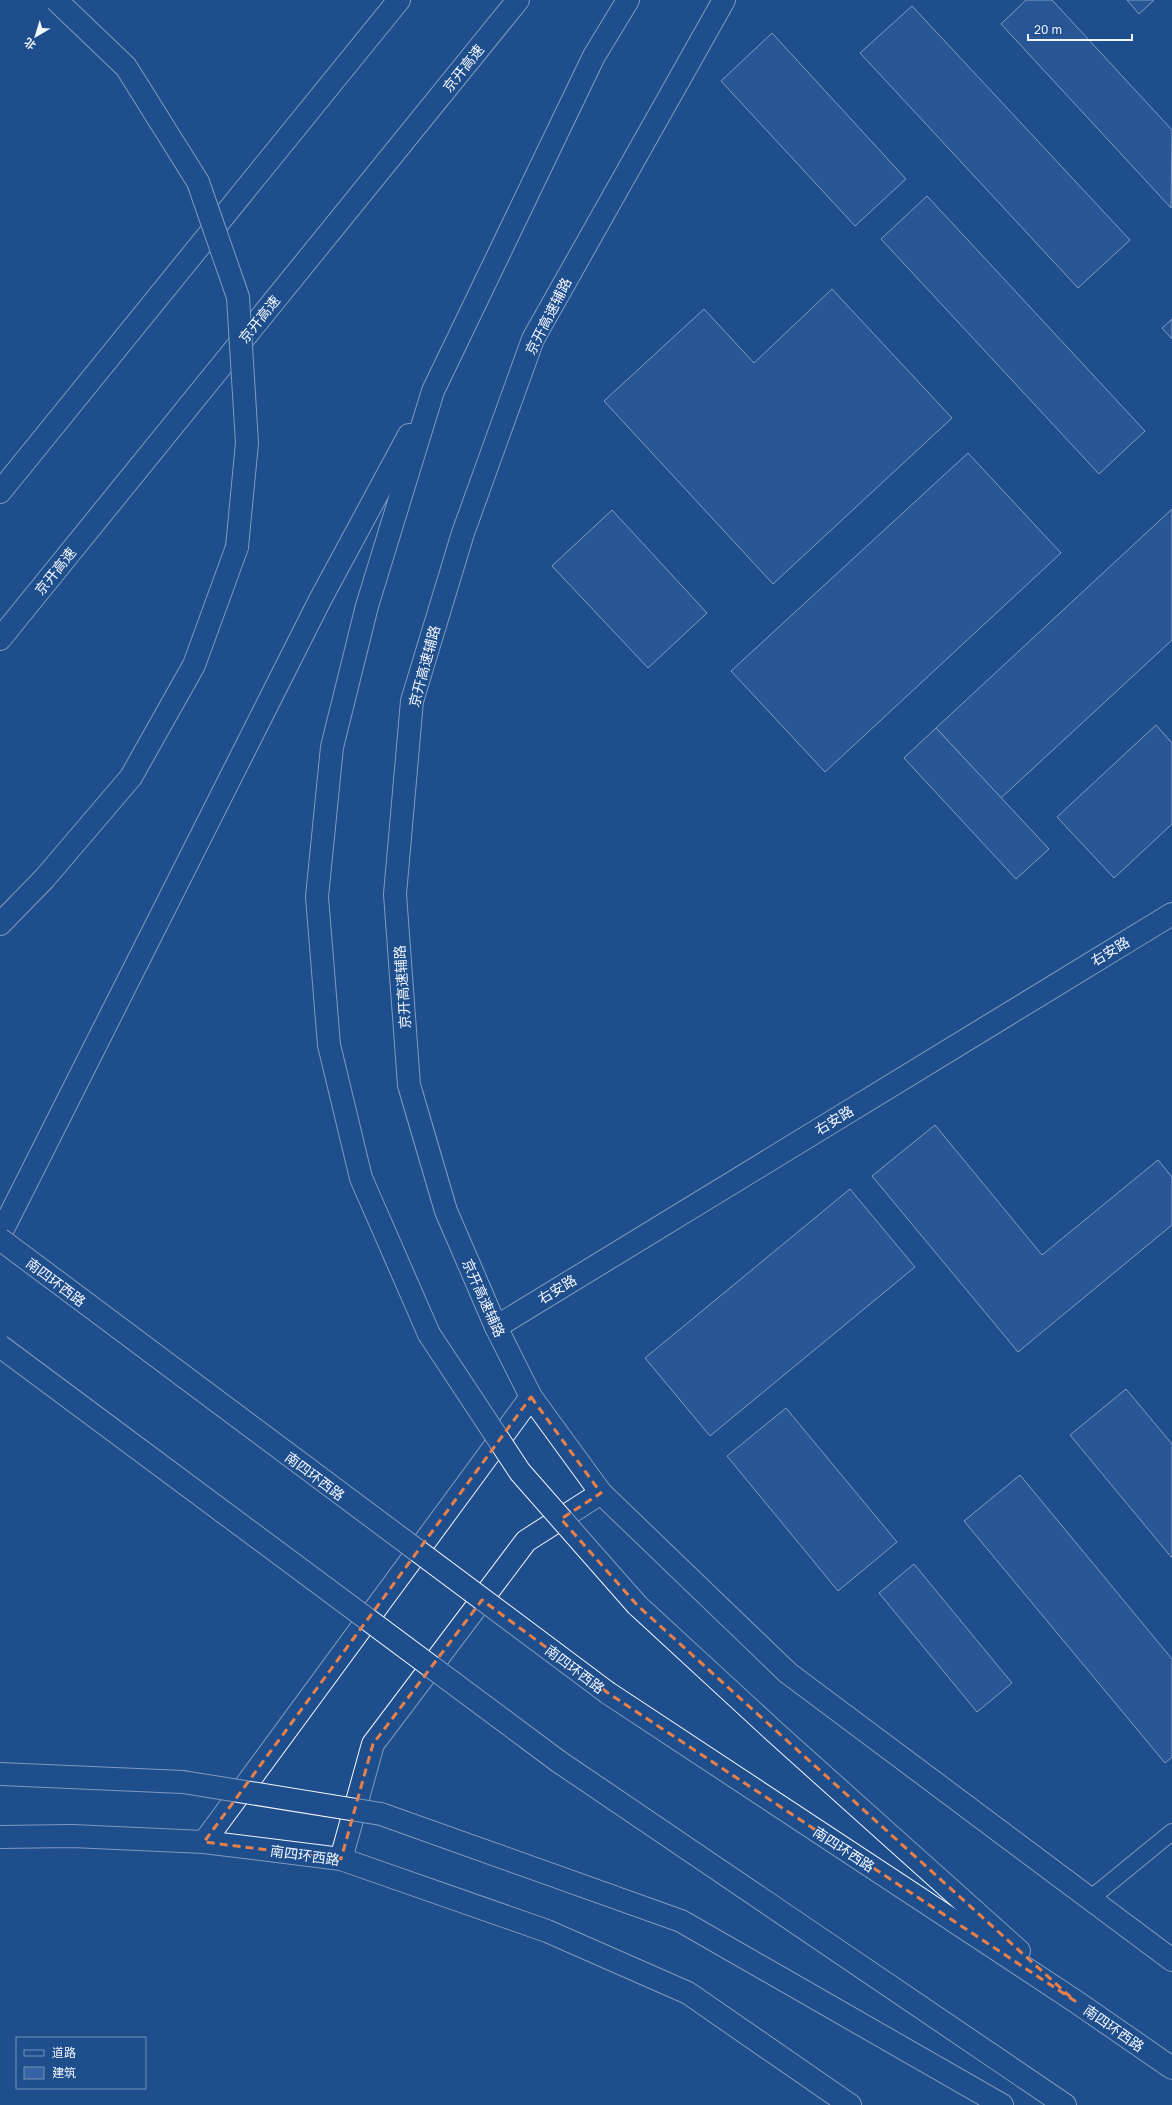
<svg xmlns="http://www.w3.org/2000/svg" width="1172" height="2105" font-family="'Golos Text','Noto Sans SC',sans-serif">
<rect width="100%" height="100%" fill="#1f4e8c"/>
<g fill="#3563a3" stroke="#f2f6ff">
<polygon points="1026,0 1052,0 1172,130 1171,208 1001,24"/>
<polygon points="1127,0 1154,0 1139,14"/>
<polygon points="912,6 1130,240 1078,288 860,53"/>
<polygon points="772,33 906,179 855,226 721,81"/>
<polygon points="927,196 1145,431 1099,474 881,239"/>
<polygon points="832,289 952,418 773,584 604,401 704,309 754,363"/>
<polygon points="1172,319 1172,339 1162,328"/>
<polygon points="968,453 1061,553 825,772 731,671"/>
<polygon points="1172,509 1172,640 1001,798 936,728"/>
<polygon points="612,510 707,613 648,668 552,566"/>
<polygon points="1156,725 1172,743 1172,824 1114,878 1057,817"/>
<polygon points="936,728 1049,849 1016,879 904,758"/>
<polygon points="935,1125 1042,1255 1158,1160 1172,1177 1172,1225 1018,1352 872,1176"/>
<polygon points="850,1189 915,1267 710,1436 645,1358"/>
<polygon points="1126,1389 1172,1444 1172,1558 1070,1435"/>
<polygon points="786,1408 897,1542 838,1591 727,1456"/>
<polygon points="1020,1475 1172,1659 1172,1757 1165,1763 964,1521"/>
<polygon points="914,1564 1012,1683 977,1712 879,1593"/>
</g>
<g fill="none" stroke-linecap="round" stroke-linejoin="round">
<g stroke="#f2f6ff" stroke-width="18">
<polyline id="lane" points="1090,1899 1172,1832"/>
</g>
<g stroke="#f2f6ff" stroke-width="24">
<polyline id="street" points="496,1327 1172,914"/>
</g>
<g stroke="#f2f6ff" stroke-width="24">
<g id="secondary">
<polyline points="724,0 533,339 463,533 412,701 395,894 409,1085 446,1211 496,1327 531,1397 601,1493 788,1673 1172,1960"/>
<polyline points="0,1837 72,1836 204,1842 341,1859 547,1931 688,1993 850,2105"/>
<polyline points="204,1842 531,1397"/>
<polyline points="341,1859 373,1744 526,1541 601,1493"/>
</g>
</g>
<g stroke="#f2f6ff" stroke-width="24">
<g id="highway">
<polyline points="0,492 399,0"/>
<polyline points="0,639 518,0"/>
<polyline points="0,924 44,879 131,777 194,665 237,547"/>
<polyline points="0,1235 320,600 409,435"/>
<polyline points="429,1334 361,1178 329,1045 317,897 332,747 367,606 433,391 594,56 628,0"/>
<polyline points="637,1605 777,1734 1019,1951"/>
<polyline points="608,1693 1075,2001 1172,2068"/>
<polyline points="558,1761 1065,2105"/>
<polyline points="0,1774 183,1782"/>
<polyline points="381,1814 681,1921 1002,2105"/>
</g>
</g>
<use href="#lane" stroke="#1f4e8c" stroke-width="16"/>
<use href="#street" stroke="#1f4e8c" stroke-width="22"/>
<use href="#secondary" stroke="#1f4e8c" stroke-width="22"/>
<use href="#highway" stroke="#1f4e8c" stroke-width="22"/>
<g stroke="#f2f6ff" stroke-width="24" stroke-linecap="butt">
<g id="highway-bridge">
<polyline points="56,0 126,67 198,182 238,297 247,443 237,547"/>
<polyline points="0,1239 608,1693"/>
<polyline points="429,1334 520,1472 637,1605"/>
<polyline points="0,1346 558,1761"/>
<polyline points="183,1782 381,1814"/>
</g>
</g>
<use href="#highway-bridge" stroke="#1f4e8c" stroke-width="22"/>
</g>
<path d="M0 0H1172V2105H0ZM531,1397l70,96 -40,26 76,86 438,396 -467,-308 -126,-93 -109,144 -32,115 -137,-17z" fill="#1f4e8c" fill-opacity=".55" fill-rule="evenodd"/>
<path fill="none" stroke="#ea8049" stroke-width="3" stroke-dasharray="8 5" stroke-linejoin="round" d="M531,1397l70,96 -40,26 76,86 438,396 -467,-308 -126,-93 -109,144 -32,115 -137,-17z"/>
<g text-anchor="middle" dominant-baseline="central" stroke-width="3" stroke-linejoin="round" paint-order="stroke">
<g font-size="14" fill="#f2f6ff" stroke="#1f4e8c">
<text transform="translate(463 68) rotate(-51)">京开高速</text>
<text transform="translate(548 316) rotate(-63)">京开高速辅路</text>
<text transform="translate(259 319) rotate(-51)">京开高速</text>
<text transform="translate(55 571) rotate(-51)">京开高速</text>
<text transform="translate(424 666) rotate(-75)">京开高速辅路</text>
<text transform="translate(1110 951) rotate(-31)">右安路</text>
<text transform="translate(402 987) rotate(-94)">京开高速辅路</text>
<text transform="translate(834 1120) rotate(-31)">右安路</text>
<text transform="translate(56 1282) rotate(37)">南四环西路</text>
<text transform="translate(557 1289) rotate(-31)">右安路</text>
<text transform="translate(484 1298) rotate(66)">京开高速辅路</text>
<text transform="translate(315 1476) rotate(37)">南四环西路</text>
<text transform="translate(575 1669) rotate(37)">南四环西路</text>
<text transform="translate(844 1849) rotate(33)">南四环西路</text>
<text transform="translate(305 1855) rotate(8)">南四环西路</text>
<text transform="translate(1114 2028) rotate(35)">南四环西路</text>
</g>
</g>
<rect x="16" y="2037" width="130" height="52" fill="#1f4e8c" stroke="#7391ba"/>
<rect x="24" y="2050" width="20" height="6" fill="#1f4e8c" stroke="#7391ba"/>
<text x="52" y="2057" font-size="12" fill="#f2f6ff">道路</text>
<rect x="24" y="2067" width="20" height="12" fill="#3563a3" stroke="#7391ba"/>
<text x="52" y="2077" font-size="12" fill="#f2f6ff">建筑</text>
<g transform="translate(36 36) rotate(218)" stroke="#1f4e8c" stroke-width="3" paint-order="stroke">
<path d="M0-3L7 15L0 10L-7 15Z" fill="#f2f6ff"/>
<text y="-6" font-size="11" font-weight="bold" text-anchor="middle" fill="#f2f6ff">北</text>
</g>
<path d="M1028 34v6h104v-6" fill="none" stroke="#f2f6ff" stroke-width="2"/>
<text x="1034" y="34" font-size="12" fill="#f2f6ff" stroke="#1f4e8c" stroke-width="3" paint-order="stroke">20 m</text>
</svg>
